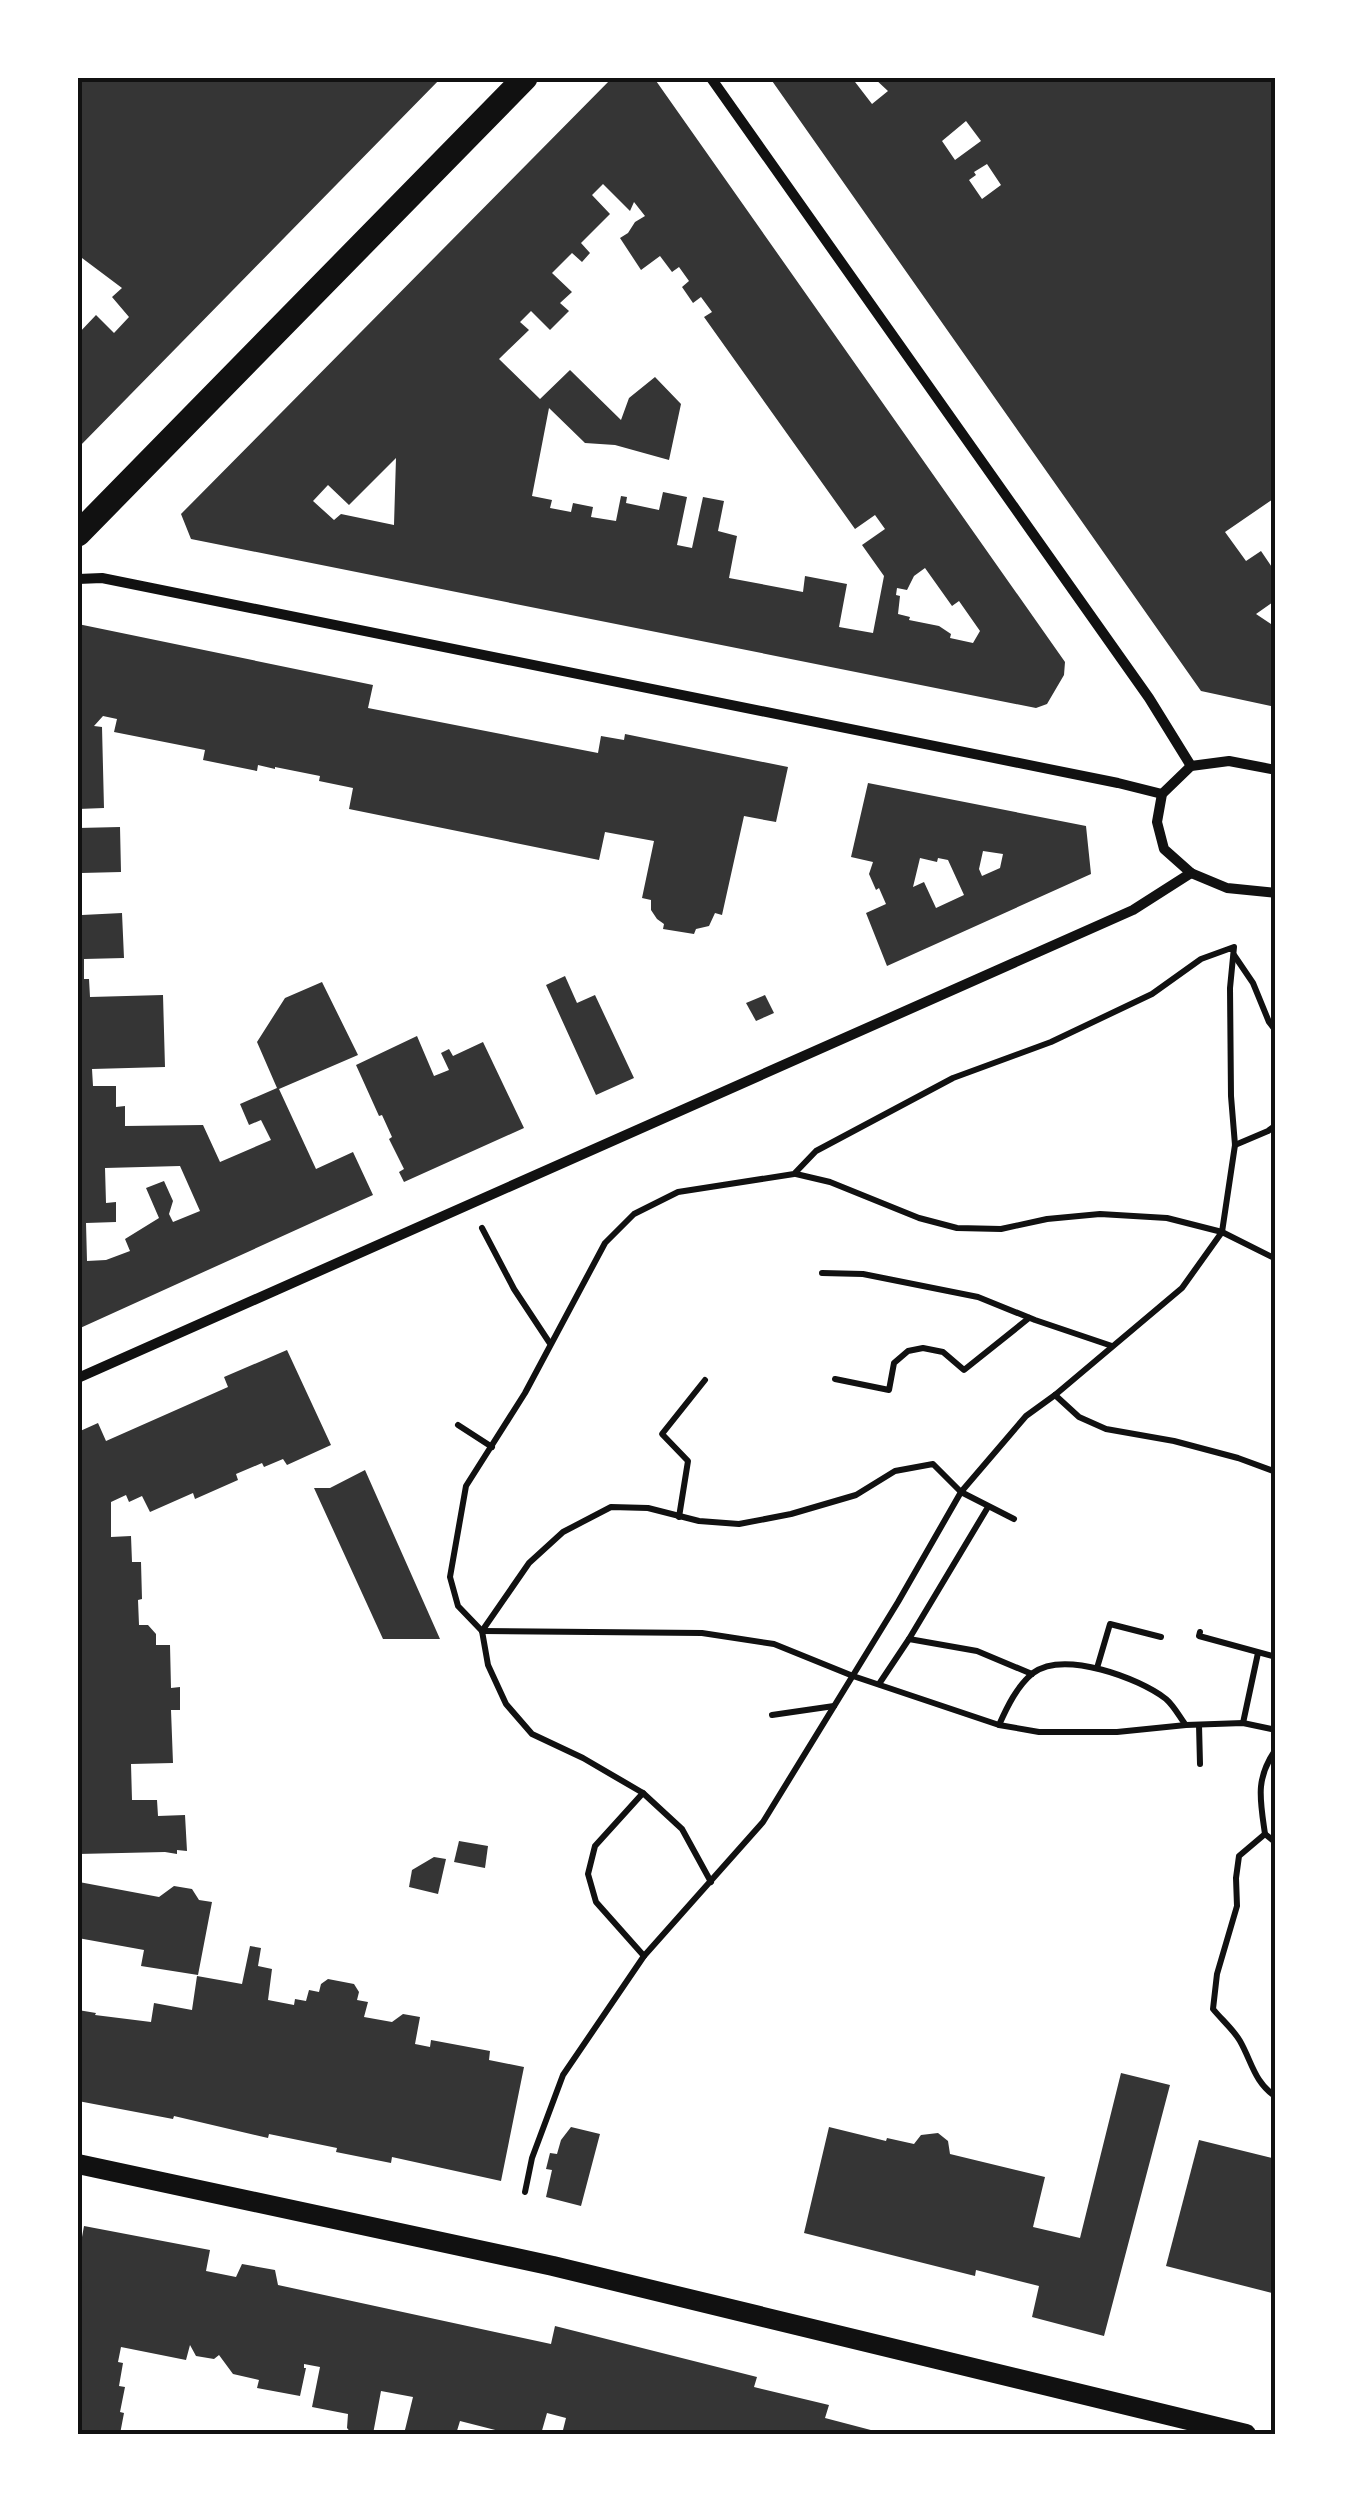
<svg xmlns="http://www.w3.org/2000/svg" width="1353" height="2512" font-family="'DejaVu Sans',sans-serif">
<rect width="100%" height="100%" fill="#fff"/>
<g fill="#353535" fill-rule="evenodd">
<polygon points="78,78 441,78 78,448 78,334 96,315 114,333 129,317 112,297 122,288 78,255"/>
<path d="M612,78h42l411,584 -1,13 -17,29 -11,4 -845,-169 -10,-25zM603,184l27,27 4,-9 11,14 -10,6 -7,11 -8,5 21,32 19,-14 12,16 7,-5 10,14 -7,6 11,16 8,-6 11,15 -8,5 151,212 20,-14 10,14 -23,16 22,31 -11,57 -34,-6 8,-43 -42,-8 -2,16 -74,-14 8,-42 -19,-5 6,-30 -21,-4 -11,51 -15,-3 10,-48 -24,-5 -4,18 -33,-7 1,-6 -6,-1 -5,25 -25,-4 2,-10 -20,-4 -2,9 -21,-4 2,-8 -20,-4 17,-88 36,35 30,2 54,15 12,-56 -26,-27 -26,21 -8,22 -51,-50 -30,29 -41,-40 30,-29 -9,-8 11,-11 19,19 19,-19 -9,-8 12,-11 -20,-19 20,-20 10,9 8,-9 -9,-10 29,-29 -18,-19zM396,458l-2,67 -53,-11 -7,6 -21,-19 15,-16 21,20zM925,568l27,38 7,-5 21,30 -7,12 -23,-5 1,-4 -12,-8 -30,-6 1,-3 -12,-3 2,-18 -4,-1 1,-7 10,2 7,-14z"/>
<path d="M770,78h82l20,26 16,-13 -14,-13h402v419l-51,35 21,29 15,-10 15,22v27l-20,14 15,10 5,-7v90l-75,-16zM966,121l15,20 -26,19 -13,-19zM987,164l14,21 -19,14 -13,-19 7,-5 -2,-3z"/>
<polygon points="78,624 373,685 368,708 598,753 601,736 624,740 625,734 788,767 776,822 744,816 722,915 715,913 709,926 696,929 694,934 663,929 664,924 657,919 651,910 651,900 642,898 654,841 605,832 599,860 349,809 353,788 319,781 320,776 275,767 275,769 258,765 257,771 203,760 205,750 114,732 117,719 103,716 94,726 102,727 104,808 78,809"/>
<path d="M868,783l218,43 5,48 -204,92 -21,-53 20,-9 -7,-16 -3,2 -7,-16 4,-12 -22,-5zM983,851l20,3 -3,14 -18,8 -3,-7zM920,858l17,4 1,-4 10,2 16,35 -28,13 -12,-26 -11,5z"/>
<path d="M120,827l1,45 -40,1 1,42 40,-2 2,45 -40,1v20h5l1,18 73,-2 2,72 -73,2 1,17h23v21l9,-1v20l78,-1 17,37 51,-22 -10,-20 -12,5 -9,-21 37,-16 -20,-46 28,-44 37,-16 36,73 -79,34 37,80 37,-17 20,43 -295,134v-501zM180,1166l20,45 -27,11 -4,-8 4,-13 -9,-20 -18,7 13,30 -34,21 5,12 -24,9 -19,1 -1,-38 30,-1v-20l-10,1 -1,-35z"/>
<polygon points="565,976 577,1003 595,995 634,1078 596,1095 546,985"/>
<polygon points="765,995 774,1013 756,1021 746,1003"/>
<polygon points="417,1036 434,1076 449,1070 441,1053 449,1049 453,1056 483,1042 524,1128 404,1182 399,1172 404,1169 389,1139 392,1137 382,1115 379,1116 356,1065"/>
<polygon points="287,1350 331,1445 287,1465 283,1459 264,1467 262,1463 236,1474 238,1480 195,1499 193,1493 150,1512 142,1496 129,1502 126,1495 111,1502 111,1537 131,1536 132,1562 141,1562 142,1599 138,1600 139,1625 148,1625 156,1634 156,1645 170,1645 171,1688 180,1687 180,1710 171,1710 173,1763 131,1764 132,1800 157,1800 158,1816 185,1815 187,1851 177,1850 177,1854 165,1852 78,1854 78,1432 98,1423 106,1441 228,1387 224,1377"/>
<polygon points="365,1470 440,1639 383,1639 314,1488 330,1488"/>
<polygon points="459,1841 488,1846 485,1868 454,1862"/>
<polygon points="434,1857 446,1859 438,1894 409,1887 412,1870"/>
<polygon points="79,1882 159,1897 174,1886 192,1889 199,1900 212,1902 198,1975 141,1966 144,1950 78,1938"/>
<polygon points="250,1946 261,1948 258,1966 272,1969 268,2000 294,2005 295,1999 306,2001 309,1990 319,1992 321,1984 328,1979 354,1984 359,1992 357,2000 368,2002 364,2017 392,2022 403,2014 420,2017 415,2044 430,2047 431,2040 490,2051 489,2060 524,2067 501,2181 392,2157 391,2163 336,2152 337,2148 269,2134 268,2138 174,2116 173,2119 78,2101 78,2010 96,2013 95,2015 151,2022 154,2003 192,2010 197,1976 242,1984"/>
<polygon points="1121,2073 1170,2085 1104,2336 1032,2317 1039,2286 976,2270 975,2276 804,2233 829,2127 886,2141 887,2138 914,2144 921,2135 938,2133 948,2141 950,2154 1045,2177 1033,2227 1080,2238"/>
<polygon points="571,2127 600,2134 581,2206 546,2197 552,2170 546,2169 550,2153 557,2154 561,2140"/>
<polygon points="1199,2140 1276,2159 1276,2294 1166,2266"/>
<polygon points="84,2226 210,2250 206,2271 236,2277 242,2264 275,2270 278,2285 551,2344 555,2326 757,2377 754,2387 829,2405 825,2418 886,2434 562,2434 566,2418 547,2413 541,2434 511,2434 460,2421 456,2434 404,2434 413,2397 381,2391 373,2434 352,2434 347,2428 348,2414 312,2407 320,2367 304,2364 304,2368 306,2368 300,2396 257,2388 259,2380 233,2374 219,2355 214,2359 196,2356 190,2345 186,2360 121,2347 118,2362 123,2363 119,2386 125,2387 120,2412 124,2413 120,2434 78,2434 78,2248 80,2248"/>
</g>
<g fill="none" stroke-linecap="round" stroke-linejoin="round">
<g stroke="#111" stroke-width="6">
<polyline points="1234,955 1253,983 1269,1022 1276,1031"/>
<polyline points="1235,1145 1268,1131 1276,1125"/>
<polyline points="796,1174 830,1182 919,1218 957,1228 1001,1229 1047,1219 1100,1214 1167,1218 1222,1232 1276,1259"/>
<polyline points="482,1228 514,1289 549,1342"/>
<polyline points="822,1273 863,1274 978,1297 1035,1320 1112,1346"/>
<polyline points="835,1379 889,1390 894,1363 908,1351 923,1348 943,1352 964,1370 1029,1318"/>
<polyline points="1055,1395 1079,1417 1106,1429 1174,1441 1238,1458 1276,1472"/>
<polyline points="458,1425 492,1447"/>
<polyline points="679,1517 688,1461 662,1434 705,1380"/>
<polyline points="482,1631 702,1633 774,1644 853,1676 999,1725 1039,1732 1117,1732 1186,1725 1243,1723 1276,1730"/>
<polyline points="482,1631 529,1563 563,1532 611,1507 648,1508 699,1521 739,1524 791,1514 856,1495 895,1471 933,1464 961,1492 1014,1519"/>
<polyline points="1200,1632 1199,1636 1276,1657"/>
<polyline points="909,1639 977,1651 1032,1674"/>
<polyline points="1097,1668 1110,1624 1161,1637"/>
<polyline points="879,1684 909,1639 988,1507"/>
<polyline points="772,1715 834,1706"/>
<polyline points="1243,1723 1258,1653"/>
<path d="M999,1725c8,-18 18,-39 34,-52 31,-23 106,5 133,26 8,7 13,17 19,25"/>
<polyline points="1199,1725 1200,1764"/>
<path d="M1276,1749c-21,30 -16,50 -11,85l11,9"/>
<polyline points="643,1793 595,1846 588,1874 596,1902 644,1956"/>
<path d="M1265,1834l-26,22 -3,22 1,28 -20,68 -4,35c8,10 20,20 27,32 12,21 14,41 36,56"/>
<polyline points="525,2192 532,2158 563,2075 644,1956 763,1822 898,1602 961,1492 1026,1416 1055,1395 1182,1288 1222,1232 1235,1145 1231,1096 1230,988 1234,947 1201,959 1152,994 1051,1042 953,1078 816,1151 794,1174 678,1192 634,1214 605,1243 525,1393 466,1486 450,1577 458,1606 482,1631 488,1665 506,1704 532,1734 583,1758 643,1793 682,1829 711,1882"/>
</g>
<g stroke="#111" stroke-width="10">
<polyline points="711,78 1149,698 1191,766"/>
<polyline points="78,579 102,578 1118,783 1162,794"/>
<polyline points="1276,770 1229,761 1191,766 1162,794 1157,822 1164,849 1191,873 1227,888 1276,893"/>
<polyline points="78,1378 1133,910 1191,873"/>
</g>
<polyline stroke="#111" stroke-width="20" points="78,2164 553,2266 1246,2434"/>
<polyline stroke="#111" stroke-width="25" points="78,534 525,78"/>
</g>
<rect width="1353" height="2512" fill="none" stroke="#ffffff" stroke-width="160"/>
<rect x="80" y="80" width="1193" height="2352" fill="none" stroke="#111" stroke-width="4"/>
</svg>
